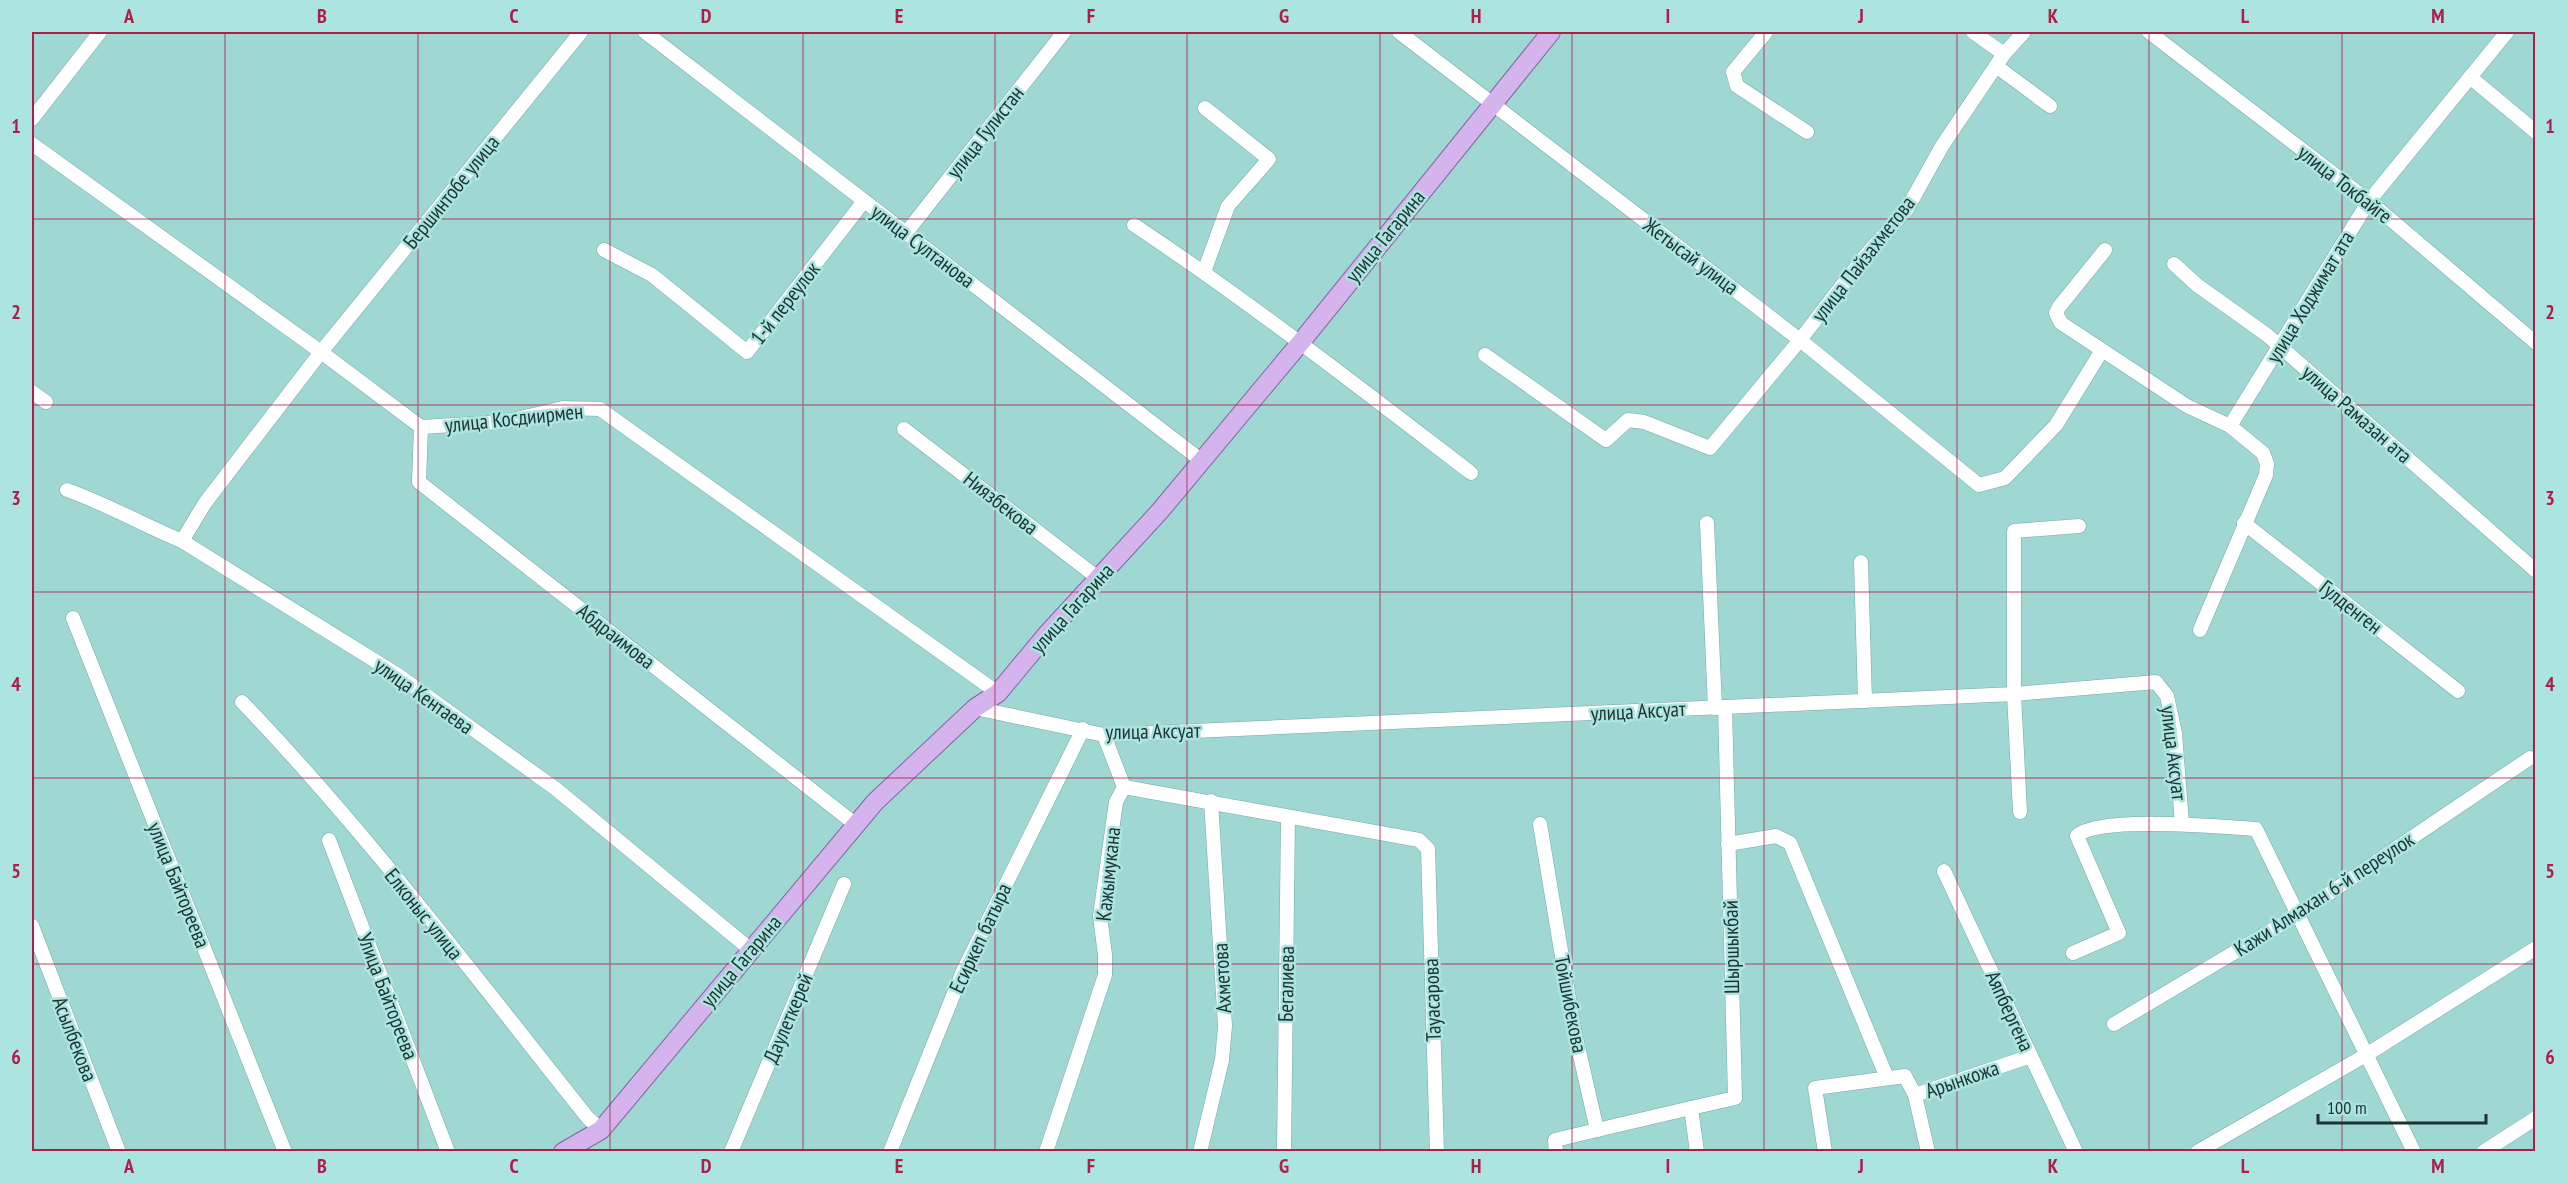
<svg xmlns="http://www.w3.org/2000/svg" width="2567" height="1183" font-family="'PT Sans Narrow',sans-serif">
<rect width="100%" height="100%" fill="#9fd7d3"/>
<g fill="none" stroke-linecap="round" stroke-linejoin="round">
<g stroke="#74aaa6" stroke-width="15">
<g id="minor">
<polyline points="645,32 1202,461"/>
<polyline points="1399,32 1800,340 1979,485 2005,478 2056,425 2101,352"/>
<polyline points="1766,32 1733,72 1737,86 1807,132"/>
<polyline points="1973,32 2004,54"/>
<polyline points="2149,32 2369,201 2536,343"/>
<polyline points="1996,66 2050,106"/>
<polyline points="2470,77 2536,132"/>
<polyline points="32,119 100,32"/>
<polyline points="32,144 321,352 421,427 503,422 563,408 600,409 998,693"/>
<path d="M1134,225c116,77 226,163 337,248"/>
<polyline points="906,233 1064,32"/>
<polyline points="604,250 652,275 747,352 864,201"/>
<polyline points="2105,250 2059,307 2056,313 2061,323 2187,406 2230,426 2263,453 2267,464 2266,475 2200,630"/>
<polyline points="2174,264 2197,285 2267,335 2536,571"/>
<polyline points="1204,272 1228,206 1269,159 1205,108"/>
<polyline points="1485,355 1606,440 1628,420 1644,422 1710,448 1800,340 1864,257 1907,209 1942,146 2004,54 2024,32"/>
<polyline points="32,392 46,402"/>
<polyline points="2230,426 2369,201 2507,32"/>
<polyline points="421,427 419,482 855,824"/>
<polyline points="904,429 1098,578"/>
<path d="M67,490c40,14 76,35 115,51l216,134 158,114 195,161"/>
<polyline points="1707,523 1715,708"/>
<polyline points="2244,523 2458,691"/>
<polyline points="182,541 205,503 321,352 581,32"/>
<polyline points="1861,562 1865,701"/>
<polyline points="73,618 285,1152"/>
<path d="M242,702c125,130 234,276 346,416l13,12"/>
<polyline points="975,708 1104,735 2014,694 2156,682 2167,696 2175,733 2182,824"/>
<polyline points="1124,787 1419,840 1428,849 1437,1152"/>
<polyline points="2020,812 2014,694 2014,531 2079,526"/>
<polyline points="1540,824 1574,1029 1597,1130 1555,1140 1556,1152"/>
<polyline points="329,840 448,1152"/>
<polyline points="1728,844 1776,836 1790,843 1887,1078"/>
<polyline points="1944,871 2076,1152"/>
<polyline points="32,926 119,1152"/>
<path d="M2073,953l46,-20 -42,-97c21,-21 146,-9 179,-7l158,323"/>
<polyline points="2114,1024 2297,915 2530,758"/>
<polyline points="1597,1130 1691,1108"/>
<polyline points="731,1152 844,884"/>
<polyline points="890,1152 963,971 1083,729"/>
<polyline points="1046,1152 1105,975 1105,955 1100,916 1116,802 1124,787 1104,735"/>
<polyline points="1200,1152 1222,1060 1225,1026 1211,801"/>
<polyline points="1284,1152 1288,817"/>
<polyline points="1697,1152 1691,1108 1735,1098 1725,707"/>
<polyline points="1825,1152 1815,1088 1905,1076 1915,1095"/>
<polyline points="1928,1152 1915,1095 2031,1056"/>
<polyline points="2197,1152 2366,1055 2536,948"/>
<polyline points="2483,1152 2536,1118"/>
</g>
</g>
<g stroke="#8265a2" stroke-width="20">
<polyline id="major" points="563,1152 601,1130 875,802 975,708 998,693 1047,634 1160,511 1301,342 1551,32"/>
</g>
<use href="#minor" stroke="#fff" stroke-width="14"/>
<use href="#major" stroke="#d5b3ec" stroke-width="18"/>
</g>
<path fill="none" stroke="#af1d49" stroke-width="1.5" stroke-opacity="0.55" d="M225,32v1120M418,32v1120M610,32v1120M803,32v1120M995,32v1120M1187,32v1120M1380,32v1120M1572,32v1120M1764,32v1120M1957,32v1120M2149,32v1120M2342,32v1120M32,219h2504M32,405h2504M32,592h2504M32,778h2504M32,964h2504"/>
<g text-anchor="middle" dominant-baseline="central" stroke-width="5" stroke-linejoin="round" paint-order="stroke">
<g font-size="21" fill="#1c3331" stroke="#ace4e0">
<text transform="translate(985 132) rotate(-52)">улица Гулистан</text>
<text transform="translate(2345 184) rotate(38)">улица Токбайге</text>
<text transform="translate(451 192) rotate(-51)">Бершинтобе улица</text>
<text transform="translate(1385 236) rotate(-51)">улица Гагарина</text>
<text transform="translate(923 246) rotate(37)">улица Султанова</text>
<text transform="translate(1691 256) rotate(37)">Жетысай улица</text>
<text transform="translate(1863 259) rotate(-52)">улица Пайзахметова</text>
<text transform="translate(2310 297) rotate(-59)">улица Ходжимат ата</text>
<text transform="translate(785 303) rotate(-52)">1-й переулок</text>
<text transform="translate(2357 414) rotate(41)">улица Рамазан ата</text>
<text transform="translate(514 418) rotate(-6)">улица Косдиирмен</text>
<text transform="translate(1001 503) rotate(38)">Ниязбекова</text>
<text transform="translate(2351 607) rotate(38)">Гулденген</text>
<text transform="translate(1072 608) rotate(-48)">улица Гагарина</text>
<text transform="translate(616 636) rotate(38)">Абдраимова</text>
<text transform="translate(424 696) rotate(35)">улица Кентаева</text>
<text transform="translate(1638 711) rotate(-3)">улица Аксуат</text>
<text transform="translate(1153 731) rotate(-1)">улица Аксуат</text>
<text transform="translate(2174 753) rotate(83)">улица Аксуат</text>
<text transform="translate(1108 874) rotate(-84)">Кажымукана</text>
<text transform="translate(179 885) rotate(68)">улица Байтореева</text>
<text transform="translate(2324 894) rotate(-33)">Кажи Алмахан 6-й переулок</text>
<text transform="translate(424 914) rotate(51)">Елконыс улица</text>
<text transform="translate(980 938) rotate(-65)">Есиркеп батыра</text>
<text transform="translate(1731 947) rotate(-91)">Шыршыкбай</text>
<text transform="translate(741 961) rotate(-50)">улица Гагарина</text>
<text transform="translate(1222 978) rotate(-93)">Ахметова</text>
<text transform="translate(1286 984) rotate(-89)">Бегалиева</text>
<text transform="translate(388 996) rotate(69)">Улица Байтореева</text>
<text transform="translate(1432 1000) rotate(-92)">Тауасарова</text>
<text transform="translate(1571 1004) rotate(79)">Тойшибекова</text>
<text transform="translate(2010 1011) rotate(65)">Аяпбергена</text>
<text transform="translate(788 1018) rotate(-67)">Даулеткерей</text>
<text transform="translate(75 1039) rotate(69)">Асылбекова</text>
<text transform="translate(1962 1079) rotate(-19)">Арынкожа</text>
</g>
</g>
<rect width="2567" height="1183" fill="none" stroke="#ace4e0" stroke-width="66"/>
<path d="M2318 1114v9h168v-9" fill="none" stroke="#1c3331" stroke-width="3"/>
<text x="2327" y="1114" font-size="18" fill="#1c3331" stroke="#ace4e0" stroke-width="4.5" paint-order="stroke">100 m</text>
<rect x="33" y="33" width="2501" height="1117" fill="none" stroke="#af1d49" stroke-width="2"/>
<g font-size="20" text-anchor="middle" font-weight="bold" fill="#af1d49">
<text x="129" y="23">A</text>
<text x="322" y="23">B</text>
<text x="514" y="23">C</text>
<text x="706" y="23">D</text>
<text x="899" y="23">E</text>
<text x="1091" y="23">F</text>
<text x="1284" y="23">G</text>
<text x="1476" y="23">H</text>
<text x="1668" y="23">I</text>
<text x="1861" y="23">J</text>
<text x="2053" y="23">K</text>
<text x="2245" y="23">L</text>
<text x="2438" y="23">M</text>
<text x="16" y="133">1</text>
<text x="2550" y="133">1</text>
<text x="16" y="319">2</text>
<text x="2550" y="319">2</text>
<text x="16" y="505">3</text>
<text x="2550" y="505">3</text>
<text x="16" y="691">4</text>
<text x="2550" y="691">4</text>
<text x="16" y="878">5</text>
<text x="2550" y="878">5</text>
<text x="16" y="1064">6</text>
<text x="2550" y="1064">6</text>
<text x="129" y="1173">A</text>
<text x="322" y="1173">B</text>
<text x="514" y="1173">C</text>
<text x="706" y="1173">D</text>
<text x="899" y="1173">E</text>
<text x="1091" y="1173">F</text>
<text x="1284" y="1173">G</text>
<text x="1476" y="1173">H</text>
<text x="1668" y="1173">I</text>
<text x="1861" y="1173">J</text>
<text x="2053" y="1173">K</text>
<text x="2245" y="1173">L</text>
<text x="2438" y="1173">M</text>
</g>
</svg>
